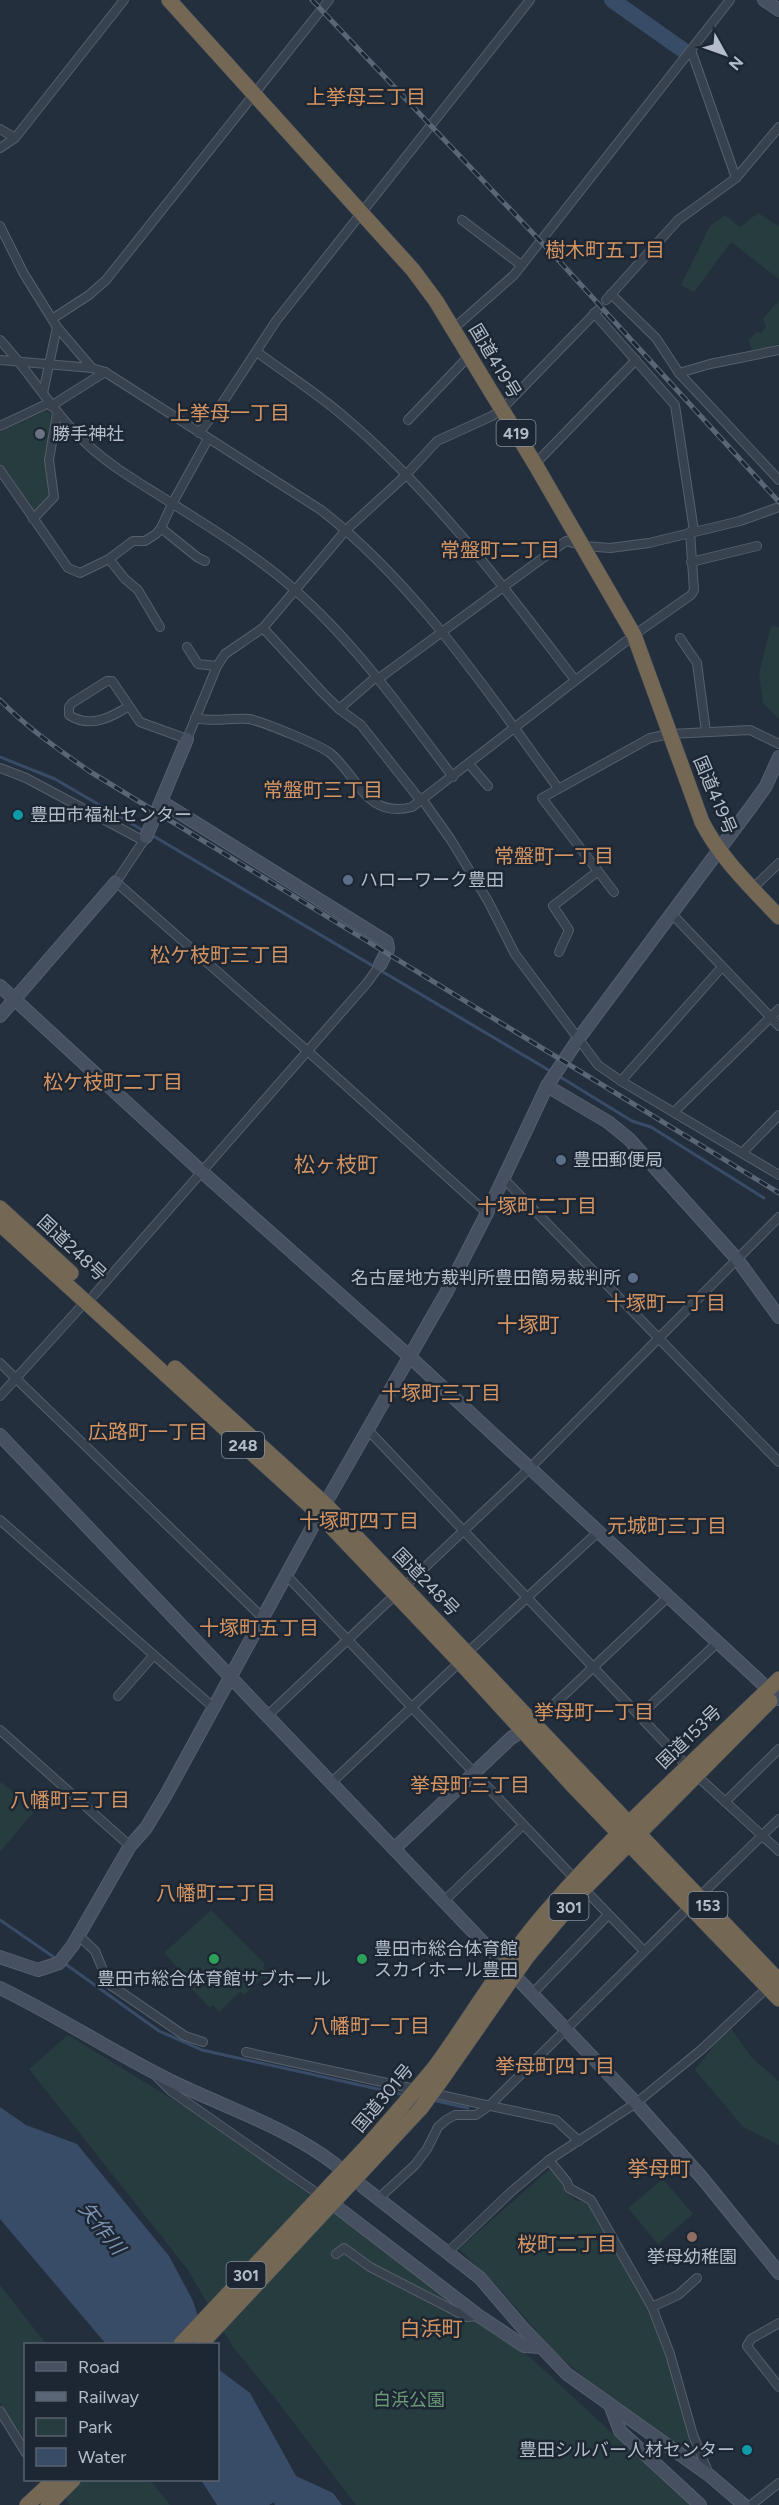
<svg xmlns="http://www.w3.org/2000/svg" width="779" height="2505" font-family="Figtree,'Noto Sans JP',sans-serif">
<rect width="100%" height="100%" fill="#242f3e"/>
<g fill="#263c3f">
<polygon points="758,213 779,226 779,279 731,242 694,292 681,285 710,226 725,215 740,227"/>
<polygon points="779,300 779,344 752,351 749,340 757,332 761,333 766,327 763,319"/>
<polygon points="45,411 51,413 48,457 53,495 39,508 32,511 0,466 0,432"/>
<polygon points="771,626 779,627 779,719 763,703 759,673"/>
<polygon points="1,1782 35,1810 0,1852 0,1784"/>
<polygon points="211,1910 265,1964 263,1968 270,1975 266,1979 263,1977 244,1995 240,1992 219,2012 213,2005 210,2008 192,1989 194,1985 164,1953"/>
<polygon points="729,2026 752,2058 779,2081 779,2145 743,2127 695,2070"/>
<polygon points="68,2035 216,2126 532,2359 690,2505 356,2505 278,2402 233,2347 188,2270 29,2069"/>
<polygon points="551,2168 575,2200 589,2203 631,2267 655,2322 701,2461 605,2395 556,2353 496,2285 459,2249"/>
<polygon points="663,2179 693,2214 658,2244 628,2208"/>
<polygon points="0,2285 46,2344 26,2344 25,2440 0,2403"/>
<polygon points="52,2480 150,2480 170,2505 70,2505"/>
</g>
<g fill="#394c67">
<polygon points="0,2107 26,2125 77,2144 169,2256 193,2301 207,2344 106,2344 0,2219"/>
<polygon points="218,2369 250,2393 296,2476 333,2493 342,2505 275,2505 274,2502 269,2505 217,2505 201,2480 218,2480"/>
</g>
<g fill="none" stroke-linecap="round" stroke-linejoin="round">
<g stroke="#394c67" stroke-width="3">
<polyline points="0,757 55,779 144,831"/>
<polyline points="150,834 552,1072"/>
<polyline points="557,1075 632,1121 651,1127 764,1198"/>
<polyline points="0,1920 58,1960"/>
<polyline points="64,1963 159,2031 202,2050 405,2095"/>
<polyline points="432,2100 468,2108"/>
</g>
<polyline stroke="#394c67" stroke-width="16" points="612,0 683,50"/>
<g stroke="#565f6c" stroke-width="10">
<g id="street">
<polyline points="691,50 736,178"/>
<polyline points="0,129 15,138"/>
<polyline points="0,148 15,138 124,0"/>
<polyline points="462,220 521,265"/>
<polyline points="0,226 24,274 57,327 92,368"/>
<polyline points="611,294 656,338 679,373 779,480"/>
<polyline points="606,300 678,220 736,178 779,127"/>
<polyline points="594,313 675,405 694,531"/>
<polyline points="52,319 89,295 106,280 329,0"/>
<polyline points="453,329 514,275 730,0"/>
<path d="M0,340c31,33 53,73 87,104 21,20 46,35 70,50 46,29 98,60 138,96 61,54 109,122 158,187"/>
<path d="M257,352c28,21 58,40 84,62 91,76 163,173 234,266"/>
<path d="M0,360l92,8 13,4 216,138c94,73 167,182 237,278"/>
<polyline points="679,373 710,364 779,350"/>
<polyline points="43,393 57,327"/>
<polyline points="51,406 105,372"/>
<polyline points="408,420 468,357"/>
<polyline points="0,426 49,403"/>
<polyline points="199,433 221,405 276,321 530,0"/>
<polyline points="535,464 636,360"/>
<polyline points="0,470 68,568 80,573 109,559 133,541 145,541 156,534 161,528 172,504 208,439"/>
<polyline points="33,519 54,497 49,460 57,413"/>
<polyline points="161,528 197,557 205,561"/>
<polyline points="109,559 125,579 138,590 160,627"/>
<polyline points="691,562 757,546"/>
<polyline points="263,628 322,692 339,709 361,725 417,796 422,799 451,840 488,901 515,954 598,1065 621,1081 779,1175"/>
<polyline points="680,638 697,663 706,732"/>
<polyline points="187,647 198,664 217,666"/>
<polyline points="378,679 566,541 584,546 610,548 649,543 740,521 779,507"/>
<path d="M129,706c-17,11 -39,23 -60,9v-8l3,-4 35,-22h5l28,41 47,17 30,-73 8,-12 38,-26 83,-98 59,-54 32,-35 55,-25 9,-6 98,-101"/>
<polyline points="339,709 376,677"/>
<path d="M195,718c21,5 35,-1 54,1 12,2 71,26 81,34 28,23 36,66 82,54l222,-172 57,-40 3,-5 -4,-58"/>
<polyline points="469,764 488,786"/>
<polyline points="0,768 26,778 144,841"/>
<polyline points="146,837 116,882 312,1055 487,1213"/>
<polyline points="752,889 779,863"/>
<polyline points="614,892 542,798 650,738 670,734 750,730 779,744"/>
<polyline points="671,913 779,1026"/>
<polyline points="559,952 569,930 553,906 597,872"/>
<polyline points="621,1081 722,967"/>
<polyline points="675,1111 779,1009"/>
<polyline points="743,1152 779,1115"/>
<polyline points="504,1179 779,1462"/>
<polyline points="94,1295 367,983 380,965"/>
<polyline points="0,1363 263,1618"/>
<polyline points="0,1396 86,1301"/>
<polyline points="368,1430 687,1766"/>
<polyline points="0,1520 213,1707"/>
<polyline points="287,1576 576,1880"/>
<polyline points="404,1587 530,1468 779,1217"/>
<polyline points="467,1653 598,1532"/>
<polyline points="118,1696 154,1655"/>
<polyline points="267,1716 396,1594"/>
<polyline points="639,1716 717,1643"/>
<polyline points="533,1724 669,1596"/>
<polyline points="0,1730 130,1846"/>
<polyline points="696,1775 779,1851"/>
<polyline points="331,1783 460,1662"/>
<polyline points="725,1802 779,1749"/>
<polyline points="584,1889 644,1951"/>
<polyline points="699,1897 779,1819"/>
<polyline points="444,1901 523,1825"/>
<polyline points="78,1935 95,1951 109,1984 185,2036 203,2042"/>
<polyline points="533,1993 608,1915"/>
<polyline points="246,2052 419,2090"/>
<polyline points="154,2074 171,2091 321,2196"/>
<polyline points="431,2093 556,2120 579,2141"/>
<polyline points="549,2160 567,2182 569,2188 591,2200 652,2307 670,2354 693,2435 708,2472"/>
<polyline points="378,2199 415,2165 427,2149 438,2127 446,2120 455,2115 476,2115 489,2106 691,1905"/>
<polyline points="448,2252 512,2191 549,2160 636,2103 701,2050 768,1987"/>
<polyline points="336,2254 344,2248 370,2267 467,2317 479,2316"/>
<polyline points="652,2307 678,2295 697,2278"/>
<polyline points="779,2323 751,2339 747,2346 779,2387"/>
<polyline points="0,2411 26,2453"/>
<polyline points="751,2505 779,2483"/>
</g>
</g>
<g stroke="#565f6c" stroke-width="14">
<g id="secondary">
<polyline points="764,0 779,10"/>
<polyline points="162,802 387,942 388,949 380,965"/>
<polyline points="146,837 187,739"/>
<polyline points="0,986 201,1171 410,1357 779,1699"/>
<polyline points="0,1016 116,882"/>
<polyline points="547,1086 608,1122 629,1139 737,1259 779,1317"/>
<polyline points="0,1435 636,2103 703,2179 779,2273"/>
<polyline points="394,1849 511,1738 528,1727"/>
<polyline points="0,1957 38,1970 59,1963 73,1945 130,1846 146,1828 167,1793 325,1504 446,1293 487,1213 547,1086 579,1038 751,807 766,786 779,757"/>
<path d="M0,1988c58,28 111,63 169,92 55,27 118,47 167,85"/>
<polyline points="362,2186 480,2278 522,2327 567,2374 709,2475 744,2505"/>
<polyline points="333,2204 479,2316 524,2346 540,2347"/>
<polyline points="611,2407 620,2431 700,2505"/>
</g>
</g>
<g stroke="#434c59" stroke-width="16">
<g id="highway">
<path d="M169,0l244,270 23,31 99,163 99,171 68,187c19,37 49,65 77,95"/>
<polyline points="0,1208 71,1273"/>
<polyline points="0,1224 320,1515 460,1662 574,1787 779,1999"/>
<polyline points="175,1368 325,1504 779,1981"/>
<path d="M435,2067c34,-47 63,-97 100,-142 74,-89 161,-165 244,-246"/>
<polyline points="447,2072 527,1957 584,1889 770,1701"/>
<polyline points="181,2344 370,2143 403,2105"/>
<polyline points="201,2344 421,2108"/>
<polyline points="27,2505 54,2480"/>
<polyline points="48,2505 73,2480"/>
</g>
</g>
<use href="#street" stroke="#38414e" stroke-width="8"/>
<use href="#secondary" stroke="#465061" stroke-width="12"/>
<use href="#highway" stroke="#746855" stroke-width="15"/>
<g stroke="#5a6575" stroke-width="5">
<g id="rail">
<polyline points="312,0 562,264 779,502"/>
<path d="M0,700c26,27 58,49 89,71l690,422"/>
</g>
</g>
<use href="#rail" stroke="#1d2633" stroke-width="3" stroke-dasharray="9" stroke-linecap="butt"/>
<g stroke="#434c59" stroke-width="16" stroke-linecap="butt">
<g id="highway-bridge">
<polyline points="403,2105 435,2067"/>
<polyline points="421,2108 447,2072"/>
</g>
</g>
<use href="#highway-bridge" stroke="#746855" stroke-width="15"/>
</g>
<circle fill="#6b7280" stroke="#1d2633" stroke-width="2" cx="40" cy="434" r="6"/>
<g fill="#0f9aa8" stroke="#1d2633" stroke-width="2">
<circle cx="18" cy="815" r="6"/>
<circle cx="747" cy="2450" r="6"/>
</g>
<g fill="#5c6f8a" stroke="#1d2633" stroke-width="2">
<circle cx="348" cy="880" r="6"/>
<circle cx="561" cy="1160" r="6"/>
<circle cx="633" cy="1278" r="6"/>
</g>
<g fill="#2e9e5b" stroke="#1d2633" stroke-width="2">
<circle cx="214" cy="1959" r="6"/>
<circle cx="362" cy="1959" r="6"/>
</g>
<circle fill="#8d6e63" stroke="#1d2633" stroke-width="2" cx="692" cy="2237" r="6"/>
<g text-anchor="middle" dominant-baseline="central" stroke-width="5" stroke-linejoin="round" paint-order="stroke">
<g fill="#1d2633" stroke="#878f9c" stroke-width="1.5">
<rect x="496.5" y="420" width="39" height="26" rx="4.5"/>
<rect x="222" y="1432" width="42" height="26" rx="4.5"/>
<rect x="688.5" y="1892" width="39" height="26" rx="4.5"/>
<rect x="549.5" y="1894" width="39" height="26" rx="4.5"/>
<rect x="226.5" y="2262" width="39" height="26" rx="4.5"/>
</g>
<g font-size="16" font-weight="bold" fill="#b4bcc9">
<text x="516" y="433">419</text>
<text x="243" y="1445">248</text>
<text x="708" y="1905">153</text>
<text x="569" y="1907">301</text>
<text x="246" y="2275">301</text>
</g>
<g font-size="18" fill="#b4bcc9" stroke="#1d2633">
<text transform="translate(495 361) rotate(59)">国道419号</text>
<text transform="translate(715 795) rotate(67)">国道419号</text>
<text transform="translate(72 1248) rotate(43)">国道248号</text>
<text transform="translate(426 1582) rotate(46)">国道248号</text>
<text transform="translate(689 1737) rotate(-44)">国道153号</text>
<text transform="translate(383 2098) rotate(-50)">国道301号</text>
</g>
<g font-size="18" fill="#b4bcc9" stroke="#1d2633" text-anchor="start">
<text x="52" y="434">勝手神社</text>
<text x="30" y="815">豊田市福祉センター</text>
<text x="360" y="880">ハローワーク豊田</text>
<text x="573" y="1160">豊田郵便局</text>
<text x="621" y="1278" text-anchor="end">名古屋地方裁判所豊田簡易裁判所</text>
<text x="374" y="1949">豊田市総合体育館<tspan x="374" dy="21">スカイホール豊田</tspan></text>
<text x="214" y="1979" text-anchor="middle">豊田市総合体育館サブホール</text>
<text x="692" y="2257" text-anchor="middle">挙母幼稚園</text>
<text x="735" y="2450" text-anchor="end">豊田シルバー人材センター</text>
</g>
<g font-size="18" fill="#6b9a76" stroke="#1d2633">
<text x="409" y="2400">白浜公園</text>
</g>
<g font-size="20" fill="#d59563" stroke="#1d2633">
<text x="366" y="97">上挙母三丁目</text>
<text x="605" y="250">樹木町五丁目</text>
<text x="230" y="413">上挙母一丁目</text>
<text x="500" y="550">常盤町二丁目</text>
<text x="323" y="790">常盤町三丁目</text>
<text x="554" y="856">常盤町一丁目</text>
<text x="220" y="955">松ケ枝町三丁目</text>
<text x="113" y="1082">松ケ枝町二丁目</text>
<text x="537" y="1206">十塚町二丁目</text>
<text x="666" y="1303">十塚町一丁目</text>
<text x="441" y="1393">十塚町三丁目</text>
<text x="148" y="1432">広路町一丁目</text>
<text x="359" y="1521">十塚町四丁目</text>
<text x="667" y="1526">元城町三丁目</text>
<text x="259" y="1628">十塚町五丁目</text>
<text x="594" y="1712">挙母町一丁目</text>
<text x="470" y="1785">挙母町三丁目</text>
<text x="70" y="1800">八幡町三丁目</text>
<text x="216" y="1893">八幡町二丁目</text>
<text x="370" y="2026">八幡町一丁目</text>
<text x="555" y="2066">挙母町四丁目</text>
<text x="567" y="2244">桜町二丁目</text>
</g>
<g font-size="20" font-style="italic" fill="#7c92b1" stroke="#1d2633">
<text transform="translate(102 2228) rotate(52)">矢作川</text>
</g>
<g font-size="21" fill="#d59563" stroke="#1d2633">
<text x="336" y="1164">松ヶ枝町</text>
<text x="528" y="1324">十塚町</text>
<text x="659" y="2168">挙母町</text>
<text x="431" y="2328">白浜町</text>
</g>
</g>
<rect x="24" y="2343" width="195" height="138" fill="#1d2633" stroke="#59626f" stroke-width="1.5"/>
<rect x="36" y="2362" width="30" height="9" fill="#465061" stroke="#59626f" stroke-width="1.5"/>
<text x="78" y="2373" font-size="18" fill="#b4bcc9">Road</text>
<rect x="36" y="2392" width="30" height="9" fill="#5a6575" stroke="#59626f" stroke-width="1.5"/>
<text x="78" y="2403" font-size="18" fill="#b4bcc9">Railway</text>
<rect x="36" y="2418" width="30" height="18" fill="#263c3f" stroke="#59626f" stroke-width="1.5"/>
<text x="78" y="2433" font-size="18" fill="#b4bcc9">Park</text>
<rect x="36" y="2448" width="30" height="18" fill="#394c67" stroke="#59626f" stroke-width="1.5"/>
<text x="78" y="2463" font-size="18" fill="#b4bcc9">Water</text>
<g transform="translate(725 54) rotate(130)" stroke="#1d2633" stroke-width="4.5" paint-order="stroke">
<path d="M0-4.5L10 22L0 15L-10 22Z" fill="#b4bcc9"/>
<text y="-9" font-size="16" font-weight="bold" text-anchor="middle" fill="#b4bcc9">N</text>
</g>
</svg>
